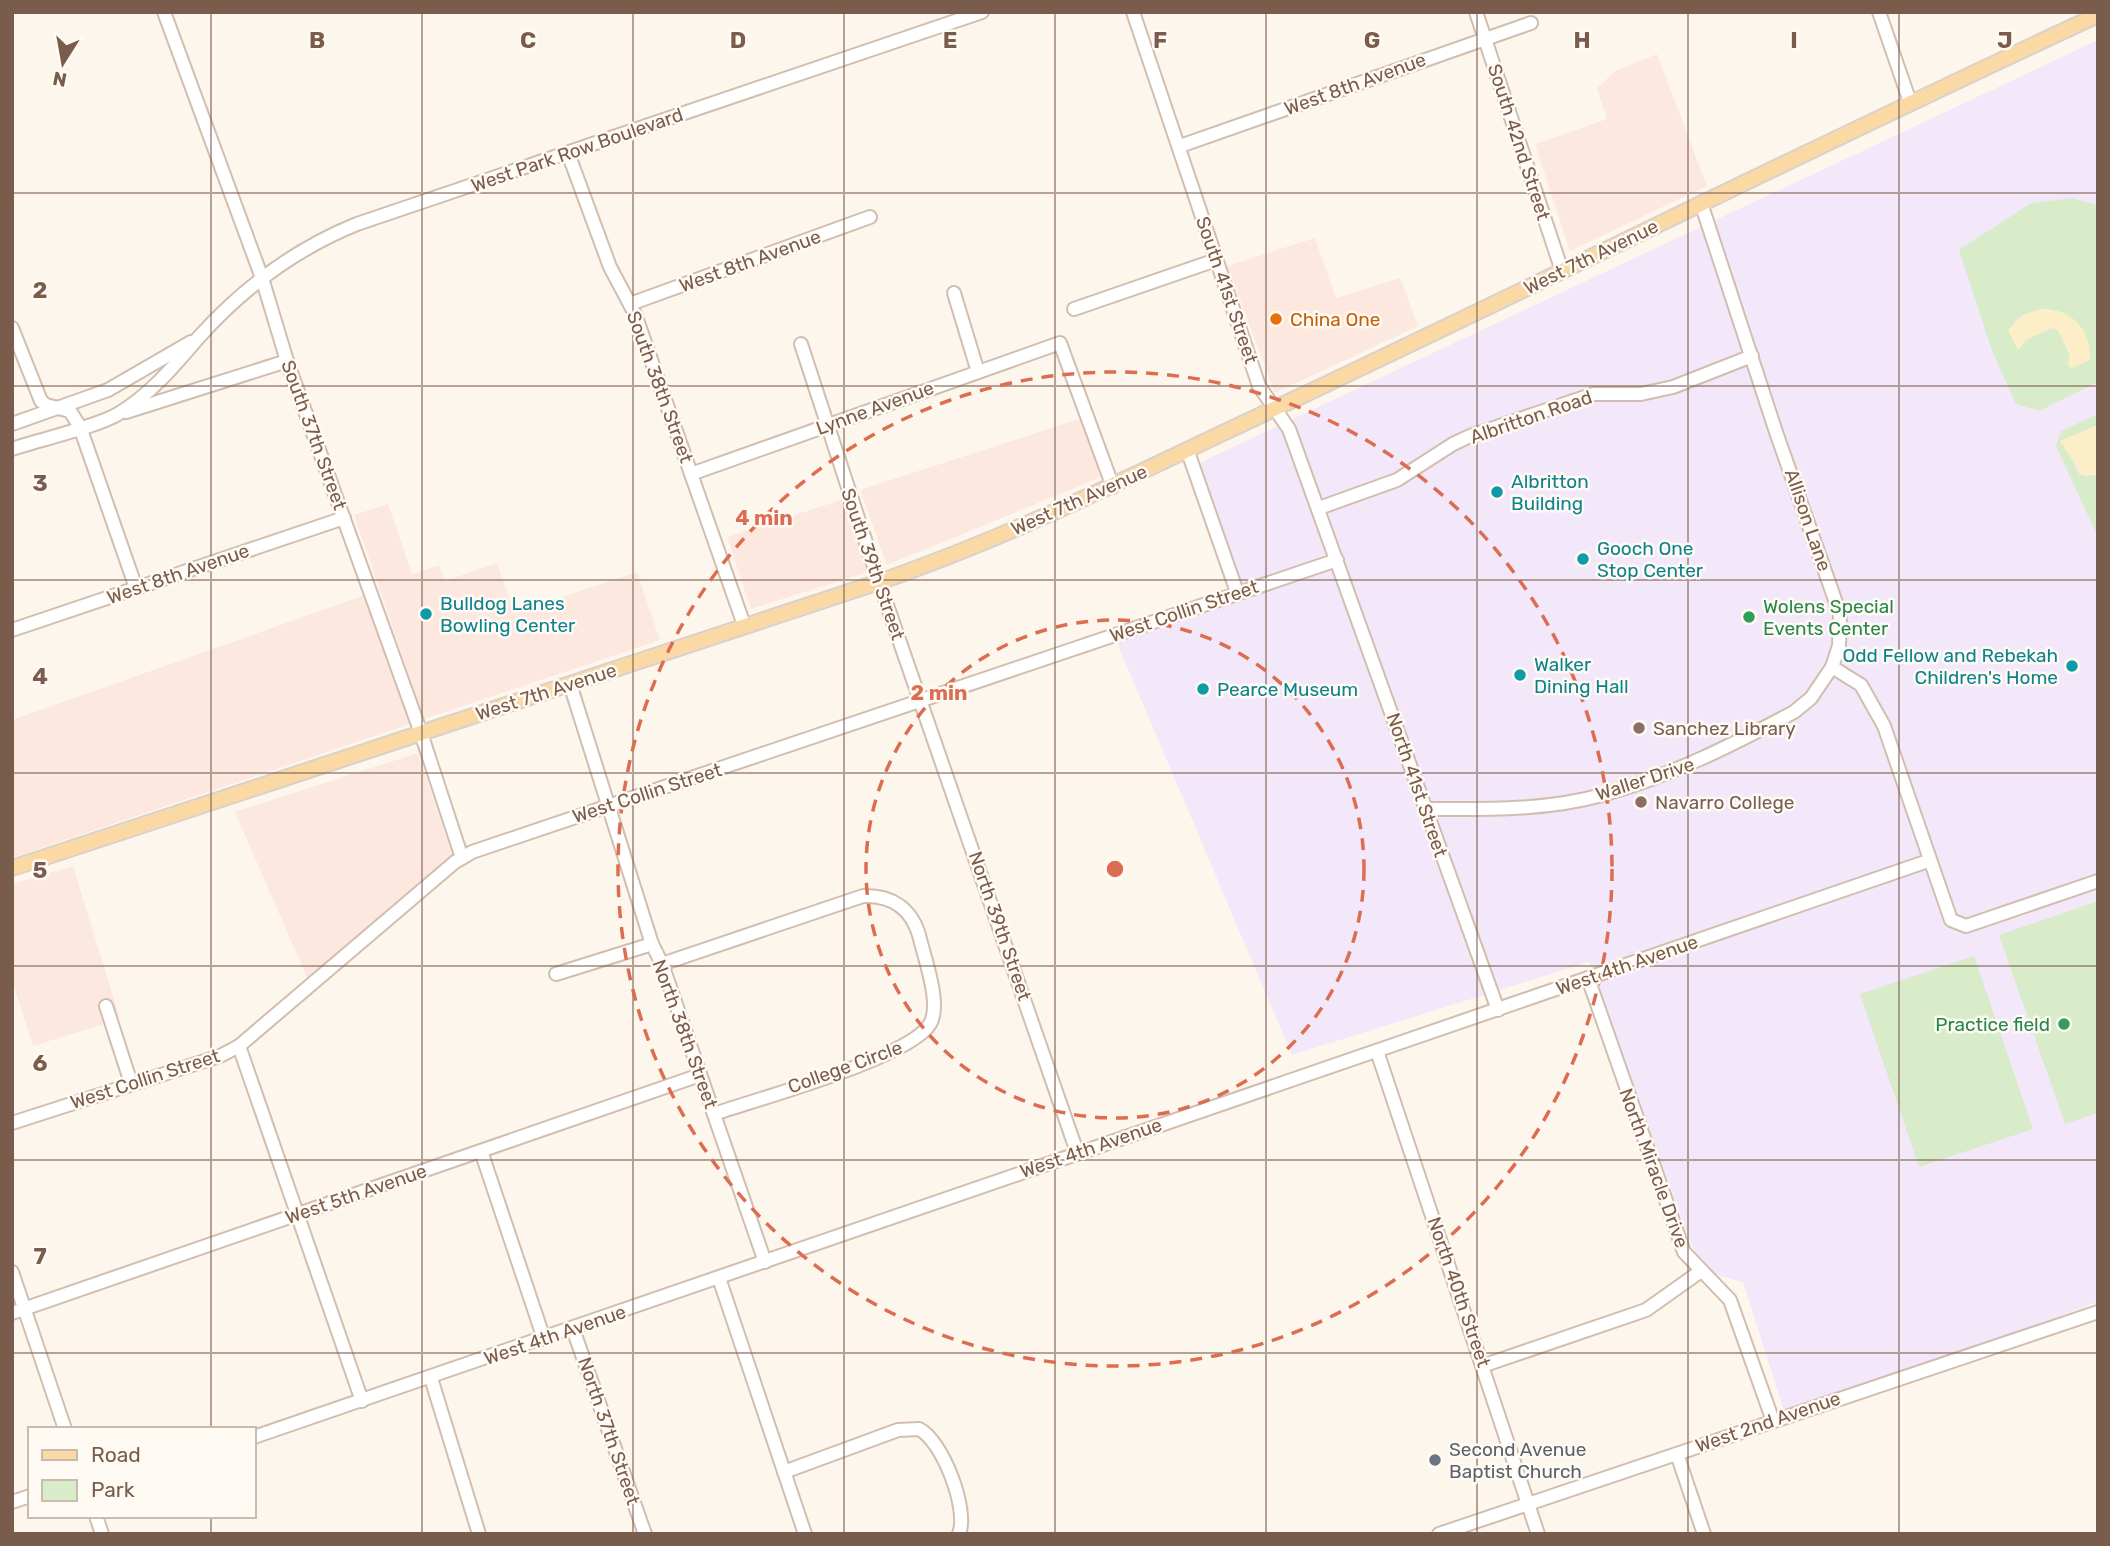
<svg xmlns="http://www.w3.org/2000/svg" width="2110" height="1546" font-family="Rubik,sans-serif">
<rect width="100%" height="100%" fill="#fdf6ec"/>
<g fill="#fde8e0">
<polygon points="1657,54 1707,186 1570,251 1535,144 1607,119 1597,88 1615,71"/>
<polygon points="1315,238 1336,298 1400,278 1418,326 1275,393 1227,266"/>
<polygon points="1082,418 1102,470 1099,478 887,565 860,490"/>
<polygon points="847,498 871,571 751,609 727,537"/>
<polygon points="388,504 412,574 439,565 445,581 497,563 514,613 637,572 660,640 424,719 354,515"/>
<polygon points="368,594 413,723 12,858 12,720"/>
<polygon points="418,753 452,855 308,980 235,812"/>
<polygon points="73,866 120,1019 33,1046 12,980 12,884"/>
</g>
<polygon fill="#f3e8fa" points="2098,40 2098,1302 1786,1417 1743,1282 1701,1271 1589,962 1292,1055 1117,643 1240,600 1193,466"/>
<g fill="#d8ecc9" fill-rule="evenodd">
<path d="M2072,198l26,7v177l-59,29 -23,-7 -24,-53 -33,-101 72,-47zM2058,311c22,8 33,26 32,49l-19,8 -1,-12 -12,-26 -7,-2 -25,12 -11,-19 12,-8z"/>
<polygon points="2098,414 2098,425 2060,441 2067,448 2079,474 2087,476 2098,474 2096,533 2056,446 2061,431"/>
<polygon points="2098,901 2098,1113 2065,1124 1999,935"/>
<polygon points="1974,956 2033,1129 1919,1167 1860,994"/>
</g>
<g fill="#fcefc7">
<path d="M2041,309c30,0 51,20 49,51l-19,8 -3,-4 2,-9 -12,-25 -7,-2 -25,12 -8,10 -10,-20 15,-15z"/>
<polygon points="2098,425 2098,474 2083,476 2060,441"/>
</g>
<g fill="none" stroke-linecap="round" stroke-linejoin="round">
<g stroke="#d1beb0" stroke-width="16">
<g id="minor">
<polyline points="164,12 262,278 287,361 421,733 462,858"/>
<polyline points="1133,12 1259,386 1289,429 1498,1010"/>
<polyline points="1476,12 1562,271"/>
<polyline points="1879,12 1910,102"/>
<polyline points="1180,146 1531,23"/>
<polyline points="568,153 610,267 635,314 744,625"/>
<polyline points="1701,203 1776,432 1840,614 1839,646 1832,667 1861,685 1884,726 1951,920 1966,926 2098,881"/>
<polyline points="954,293 978,372"/>
<polyline points="630,304 870,217"/>
<polyline points="1074,309 1216,260"/>
<polyline points="12,328 41,401 46,405 70,411 80,427 136,588"/>
<polyline points="801,344 879,582 1077,1152"/>
<polyline points="126,412 287,361"/>
<polyline points="12,424 108,390 191,342"/>
<path d="M12,449c27,-9 84,-22 106,-35 33,-20 56,-48 81,-77 45,-50 96,-88 158,-113l625,-212"/>
<polyline points="1188,452 1237,592"/>
<polyline points="691,474 1060,343 1113,487"/>
<polyline points="1319,508 1397,480 1453,444 1470,436 1594,394 1641,394 1673,387 1752,356"/>
<polyline points="12,630 344,518"/>
<polyline points="570,684 652,944 662,964 765,1262"/>
<path d="M1425,809c58,0 120,2 177,-14 69,-19 130,-50 192,-83l17,-14 21,-31"/>
<path d="M662,964l201,-68c28,-1 48,12 56,39 5,22 23,69 11,89 -20,34 -173,75 -216,90"/>
<polyline points="556,974 652,944"/>
<polyline points="1588,978 1684,1252 1730,1300 1773,1421"/>
<polyline points="106,1006 131,1083"/>
<polyline points="239,1046 362,1401"/>
<polyline points="1377,1051 1538,1534"/>
<polyline points="12,1123 220,1056 239,1046 455,862 472,852 1337,560"/>
<polyline points="481,1151 544,1339"/>
<polyline points="12,1272 65,1429"/>
<polyline points="719,1278 805,1534"/>
<polyline points="12,1313 700,1075"/>
<polyline points="573,1329 645,1534"/>
<polyline points="1485,1365 1646,1310 1701,1271"/>
<polyline points="431,1378 479,1534"/>
<polyline points="254,1437 1928,861"/>
<polyline points="1677,1454 1704,1534"/>
<path d="M784,1472l114,-42 21,-1c23,11 50,80 40,105"/>
<polyline points="12,1502 30,1496"/>
<polyline points="96,1516 102,1534"/>
<polyline points="1439,1534 2098,1312"/>
</g>
</g>
<g stroke="#dad1cd" stroke-width="18">
<path id="major" d="M12,868l867,-286c145,-50 281,-120 420,-185 267,-126 531,-258 799,-382"/>
</g>
<use href="#minor" stroke="#fff" stroke-width="12"/>
<use href="#major" stroke="#fbd9a5" stroke-width="14"/>
</g>
<path fill="none" stroke="#7a5c4d" stroke-width="2" stroke-opacity="0.55" d="M211,12v1417M422,12v1522M633,12v1522M844,12v1522M1055,12v1522M1266,12v1522M1477,12v1522M1688,12v1522M1899,12v1522M12,193h2086M12,386h2086M12,580h2086M12,773h2086M12,966h2086M12,1160h2086M12,1353h2086M211,1516v18"/>
<g fill="none" stroke="#dc6d51" stroke-width="3.5" stroke-dasharray="12 9">
<circle cx="1115" cy="869" r="249"/>
<circle cx="1115" cy="869" r="497"/>
</g>
<circle fill="#e8710a" stroke="#fffaf3" stroke-width="2.5" cx="1276" cy="319" r="7"/>
<g fill="#0f9aa8" stroke="#fffaf3" stroke-width="2.5">
<circle cx="1497" cy="492" r="7"/>
<circle cx="1583" cy="559" r="7"/>
<circle cx="426" cy="614" r="7"/>
<circle cx="2072" cy="666" r="7"/>
<circle cx="1520" cy="675" r="7"/>
<circle cx="1203" cy="689" r="7"/>
</g>
<g fill="#2e9e5b" stroke="#fffaf3" stroke-width="2.5">
<circle cx="1749" cy="617" r="7"/>
<circle cx="2064" cy="1024" r="7"/>
</g>
<g fill="#8d6e63" stroke="#fffaf3" stroke-width="2.5">
<circle cx="1639" cy="728" r="7"/>
<circle cx="1641" cy="802" r="7"/>
</g>
<circle fill="#6b7280" stroke="#fffaf3" stroke-width="2.5" cx="1435" cy="1460" r="7"/>
<g text-anchor="middle" dominant-baseline="central" stroke-width="5" stroke-linejoin="round" paint-order="stroke">
<g font-size="19" fill="#7a5c4d" stroke="#fffaf3">
<text transform="translate(1355 84) rotate(-20)">West 8th Avenue</text>
<text transform="translate(1519 142) rotate(72)">South 42nd Street</text>
<text transform="translate(577 150) rotate(-19)">West Park Row Boulevard</text>
<text transform="translate(1591 257) rotate(-26)">West 7th Avenue</text>
<text transform="translate(750 261) rotate(-20)">West 8th Avenue</text>
<text transform="translate(1227 290) rotate(71)">South 41st Street</text>
<text transform="translate(660 387) rotate(70)">South 38th Street</text>
<text transform="translate(875 408) rotate(-20)">Lynne Avenue</text>
<text transform="translate(1531 417) rotate(-19)">Albritton Road</text>
<text transform="translate(314 435) rotate(70)">South 37th Street</text>
<text transform="translate(1079 500) rotate(-24)">West 7th Avenue</text>
<text transform="translate(1808 520) rotate(71)">Allison Lane</text>
<text transform="translate(873 564) rotate(71)">South 39th Street</text>
<text transform="translate(178 574) rotate(-19)">West 8th Avenue</text>
<text transform="translate(1184 611) rotate(-19)">West Collin Street</text>
<text transform="translate(546 692) rotate(-18)">West 7th Avenue</text>
<text transform="translate(1645 779) rotate(-18)">Waller Drive</text>
<text transform="translate(1417 785) rotate(71)">North 41st Street</text>
<text transform="translate(647 793) rotate(-18)">West Collin Street</text>
<text transform="translate(1000 926) rotate(71)">North 39th Street</text>
<text transform="translate(1627 965) rotate(-19)">West 4th Avenue</text>
<text transform="translate(685 1034) rotate(70)">North 38th Street</text>
<text transform="translate(845 1067) rotate(-20)">College Circle</text>
<text transform="translate(145 1079) rotate(-18)">West Collin Street</text>
<text transform="translate(1091 1148) rotate(-19)">West 4th Avenue</text>
<text transform="translate(1654 1168) rotate(70)">North Miracle Drive</text>
<text transform="translate(356 1194) rotate(-19)">West 5th Avenue</text>
<text transform="translate(1459 1292) rotate(71)">North 40th Street</text>
<text transform="translate(555 1335) rotate(-19)">West 4th Avenue</text>
<text transform="translate(1768 1422) rotate(-19)">West 2nd Avenue</text>
<text transform="translate(609 1431) rotate(71)">North 37th Street</text>
</g>
<g font-size="19" fill="#c56008" stroke="#fffaf3" text-anchor="start">
<text x="1290" y="319">China One</text>
</g>
<g font-size="19" fill="#0d838f" stroke="#fffaf3" text-anchor="start">
<text x="1511" y="481">Albritton<tspan x="1511" dy="22">Building</tspan></text>
<text x="1597" y="548">Gooch One<tspan x="1597" dy="22">Stop Center</tspan></text>
<text x="440" y="603">Bulldog Lanes<tspan x="440" dy="22">Bowling Center</tspan></text>
<text x="2058" y="655" text-anchor="end">Odd Fellow and Rebekah<tspan x="2058" dy="22">Children's Home</tspan></text>
<text x="1534" y="664">Walker<tspan x="1534" dy="22">Dining Hall</tspan></text>
<text x="1217" y="689">Pearce Museum</text>
</g>
<g font-size="19" fill="#27864d" stroke="#fffaf3" text-anchor="start">
<text x="1763" y="606">Wolens Special<tspan x="1763" dy="22">Events Center</tspan></text>
<text x="2050" y="1024" text-anchor="end">Practice field</text>
</g>
<g font-size="19" fill="#785e54" stroke="#fffaf3" text-anchor="start">
<text x="1653" y="728">Sanchez Library</text>
<text x="1655" y="802">Navarro College</text>
</g>
<g font-size="19" fill="#5b616d" stroke="#fffaf3" text-anchor="start">
<text x="1449" y="1449">Second Avenue<tspan x="1449" dy="22">Baptist Church</tspan></text>
</g>
</g>
<g font-size="23" text-anchor="middle" font-weight="bold" fill="#7a5c4d" stroke="#fffaf3" stroke-width="5" stroke-linejoin="round" paint-order="stroke">
<text x="317" y="48">B</text>
<text x="528" y="48">C</text>
<text x="738" y="48">D</text>
<text x="950" y="48">E</text>
<text x="1160" y="48">F</text>
<text x="1372" y="48">G</text>
<text x="1582" y="48">H</text>
<text x="1794" y="48">I</text>
<text x="2005" y="48">J</text>
<text x="40" y="298">2</text>
<text x="40" y="491">3</text>
<text x="40" y="684">4</text>
<text x="40" y="878">5</text>
<text x="40" y="1071">6</text>
<text x="40" y="1264">7</text>
</g>
<circle cx="1115" cy="869" r="10" fill="#dc6d51" stroke="#fffaf3" stroke-width="3.5"/>
<g font-size="21" text-anchor="middle" font-weight="bold" fill="#dc6d51" stroke="#fffaf3" stroke-width="5" stroke-linejoin="round" paint-order="stroke">
<text x="764" y="525">4 min</text>
<text x="939" y="700">2 min</text>
</g>
<rect width="2110" height="1546" fill="none" stroke="#7a5c4d" stroke-width="28"/>
<rect x="28" y="1427" width="228" height="91" fill="#fffaf3" stroke="#cabbb1" stroke-width="2"/>
<rect x="42" y="1450" width="35" height="10" fill="#fbd9a5" stroke="#cabbb1" stroke-width="2"/>
<text x="91" y="1462" font-size="21" fill="#7a5c4d">Road</text>
<rect x="42" y="1480" width="35" height="21" fill="#d8ecc9" stroke="#cabbb1" stroke-width="2"/>
<text x="91" y="1497" font-size="21" fill="#7a5c4d">Park</text>
<g transform="translate(63 63) rotate(191)" stroke="#fffaf3" stroke-width="5" paint-order="stroke">
<path d="M0-5L12 26L0 18L-12 26Z" fill="#7a5c4d"/>
<text y="-10" font-size="19" font-weight="bold" text-anchor="middle" fill="#7a5c4d">N</text>
</g>
</svg>
